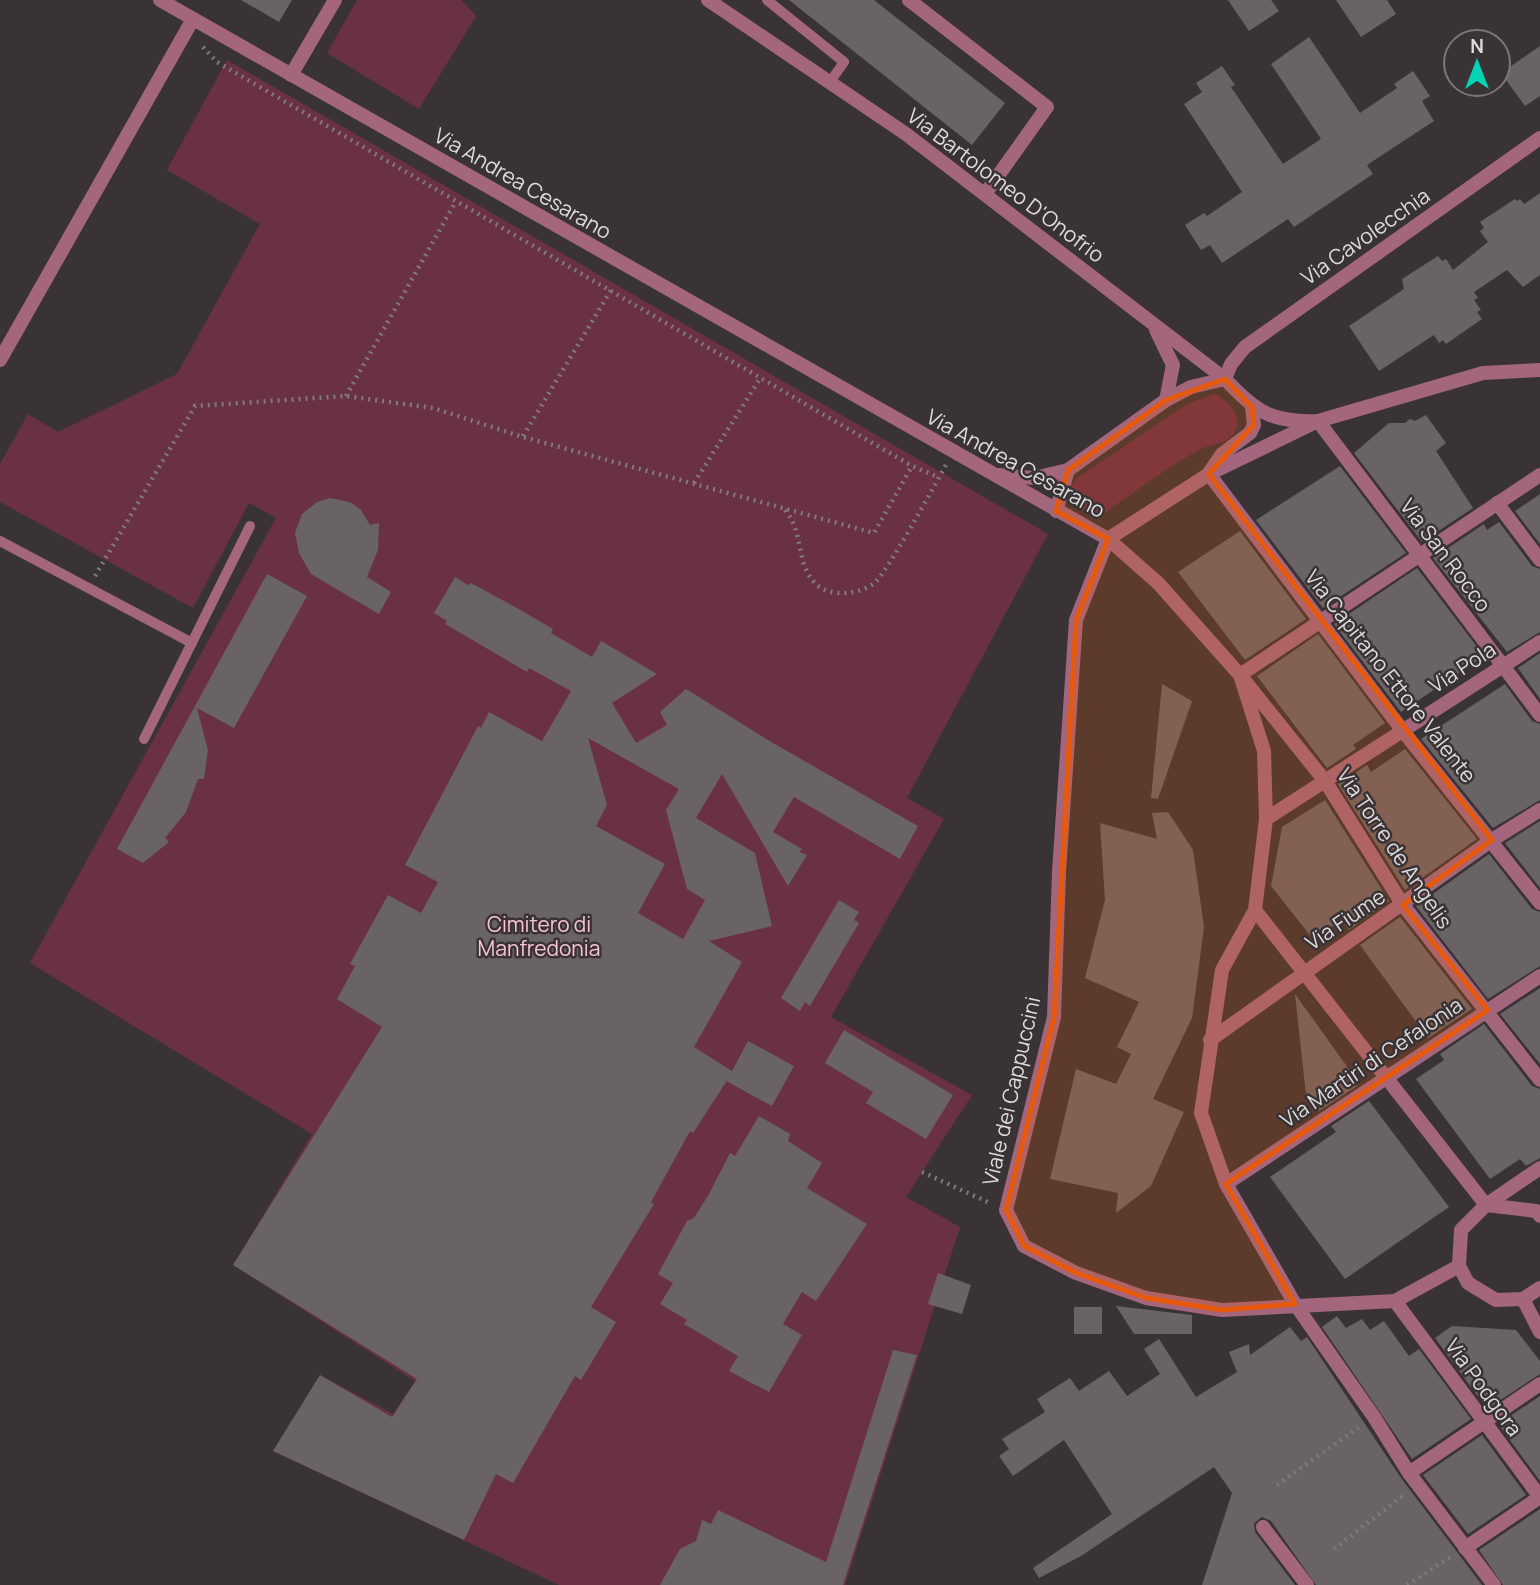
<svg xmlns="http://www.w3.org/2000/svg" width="1540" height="1585" font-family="Manrope,sans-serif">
<rect width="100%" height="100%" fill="#3a3335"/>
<g fill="#6a3046">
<polygon points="357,0 461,0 476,16 419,109 327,53"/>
<polygon points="227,60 1048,534 907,798 944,819 831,1017 972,1095 906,1197 960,1227 845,1585 559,1585 273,1451 320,1375 393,1414 415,1381 233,1265 312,1134 30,963 276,518 249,503 193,608 0,502 0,464 28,414 58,432 177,374 260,224 167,170"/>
<path d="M1214,394c18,7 35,31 13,46 -7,5 -21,5 -30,11 -32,18 -61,40 -91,61 -23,4 -49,-10 -29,-34l110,-74z"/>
</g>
<g fill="#6a6365" fill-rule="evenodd">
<polygon points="241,0 292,0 279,22"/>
<polygon points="789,0 874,0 1005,103 972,145"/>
<polygon points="1228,0 1271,0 1279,11 1249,31"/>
<polygon points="1336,0 1387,0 1396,14 1361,37"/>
<polygon points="1309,37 1360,113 1397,88 1394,84 1413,71 1430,96 1422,101 1434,121 1367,165 1373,174 1294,227 1288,219 1222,263 1210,245 1201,250 1185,225 1204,213 1207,216 1242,192 1184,104 1202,92 1196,83 1222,66 1235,85 1231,87 1283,164 1321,139 1271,64"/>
<polygon points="1540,46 1540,96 1525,106 1501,73"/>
<polygon points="1540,193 1540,275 1523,287 1507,270 1474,292 1478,298 1474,300 1481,310 1477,312 1482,319 1446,344 1443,340 1439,343 1434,335 1379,371 1349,326 1404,289 1402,279 1438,256 1442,261 1446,259 1453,270 1488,242 1480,231 1484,228 1480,222 1515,199 1517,201 1520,199 1524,204"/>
<polygon points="1426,415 1446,443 1436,451 1473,508 1422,542 1354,453 1389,423 1405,423 1410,419 1415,421"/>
<polygon points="1340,466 1406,553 1323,608 1256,520"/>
<polygon points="1540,494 1540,544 1515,511"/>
<polygon points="330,498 350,502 361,510 370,525 379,523 378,550 367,577 391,592 379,614 311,574 299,553 295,533 302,514 317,502"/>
<polygon points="1499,522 1532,566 1540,569 1540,632 1507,652 1433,558 1484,524 1487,530"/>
<polygon points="1240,531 1306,619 1245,660 1178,572"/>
<polygon points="1417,568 1484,656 1401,712 1334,624"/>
<polygon points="267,574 307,596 234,728 197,708 208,750 204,779 198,779 186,812 165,838 169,842 143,863 117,849"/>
<path d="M455,577l13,8 3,-2 46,25 36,21 -2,4 41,24 9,-16 56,33 -45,29 24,40 31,-18 -7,-13 26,-23 87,54 145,83 -18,33 -106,-62 -21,35 29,17 -3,3 8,3 -19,31 -66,-112 -26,44 59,35 17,73 -63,15 33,21 -48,85 38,24 16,-30 46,25 -22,40 -46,-25 2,-2 -35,54 -3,-2 -39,71 3,2 -63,103 25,15 -35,58 -6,-4 -62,107 -17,-9 -32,66 -191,-89 47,-76 72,42 25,-38 -184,-114 149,-238 -45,-28 18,-33 -5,-2 38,-69 33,18 17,-31 -33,-17 73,-139 3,2 8,-16 53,29 29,-50 -42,-23 -2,4 -82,-48 2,-3 -13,-8zM588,738l91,51 -13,21 21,79 18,11 -22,39 -45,-26 27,-49 -69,-38 11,-21z"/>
<polygon points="1318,634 1385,723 1353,745 1356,749 1327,768 1257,676"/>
<polygon points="1540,653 1540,699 1518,668"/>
<polygon points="1162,684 1192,701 1158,799 1151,798"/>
<polygon points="1505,684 1532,721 1540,724 1540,800 1493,828 1421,739"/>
<polygon points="1405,749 1477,839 1405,890 1338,784 1367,765 1371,772"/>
<polygon points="1325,800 1389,901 1349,930 1342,920 1313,939 1271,886 1282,827"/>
<polygon points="1168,812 1193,850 1204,927 1192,1018 1153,1099 1184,1112 1151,1186 1116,1213 1118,1193 1050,1179 1076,1069 1116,1084 1131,1054 1117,1047 1139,1002 1085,978 1105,900 1100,823 1157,839 1152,813"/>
<polygon points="1540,821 1540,888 1505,843"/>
<polygon points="1489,854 1532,909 1540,912 1540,966 1488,999 1416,906"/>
<polygon points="839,900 859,912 854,920 859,923 810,1006 805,1002 800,1011 781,998"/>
<polygon points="1400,917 1472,1009 1428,1038 1360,945"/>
<polygon points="1540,988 1540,1064 1500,1014"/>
<polygon points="1295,994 1356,1079 1353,1081 1357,1086 1319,1111 1306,1095"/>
<polygon points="1484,1024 1532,1086 1540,1089 1540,1158 1526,1166 1520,1159 1490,1179 1416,1079 1444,1060 1440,1054"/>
<polygon points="844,1030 953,1095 926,1139 866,1103 873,1092 825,1063"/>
<polygon points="1369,1101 1449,1207 1345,1279 1270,1177 1336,1132 1331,1126"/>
<polygon points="759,1116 790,1134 788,1141 822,1163 807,1188 867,1224 816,1301 802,1292 783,1324 802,1335 769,1392 729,1371 738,1356 684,1324 687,1320 660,1304 673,1283 658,1274 687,1221 694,1218 709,1194 730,1153 735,1156"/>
<polygon points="938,1273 971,1285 962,1314 928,1304"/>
<polygon points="1116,1306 1192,1315 1192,1334 1134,1334"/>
<rect x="1074" y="1307" width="28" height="27"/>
<polygon points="1337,1316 1346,1328 1362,1319 1370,1330 1384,1321 1409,1356 1419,1349 1471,1419 1412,1459 1322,1327"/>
<polygon points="1452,1326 1516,1330 1540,1361 1540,1374 1487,1409 1435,1338"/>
<polygon points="1290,1327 1301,1341 1307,1337 1401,1478 1482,1585 1316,1585 1271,1521 1262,1517 1254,1523 1255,1532 1295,1585 1202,1585 1232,1493 1214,1467 1081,1556 1039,1578 1033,1568 1112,1514 1064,1440 1013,1476 999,1456 1009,1449 1002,1439 1045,1412 1037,1399 1070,1378 1079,1391 1109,1371 1127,1396 1160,1374 1144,1349 1159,1339 1196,1397 1237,1372 1229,1352 1249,1344 1250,1355"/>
<polygon points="893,1350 917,1355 843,1585 660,1585 680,1549 696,1541 702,1520 711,1524 718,1510 826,1562"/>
<polygon points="1540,1396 1540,1481 1498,1424"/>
<polygon points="1482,1435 1526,1495 1468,1534 1423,1475"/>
<polygon points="1540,1509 1540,1585 1503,1585 1479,1550"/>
</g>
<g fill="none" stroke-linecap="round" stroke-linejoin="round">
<g stroke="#807a7c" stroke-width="4.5" stroke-dasharray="2 5" stroke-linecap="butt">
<polyline points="203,47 217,62 912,466 938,477"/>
<polyline points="346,396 456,201"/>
<polyline points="523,436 611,290"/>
<polyline points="694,483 761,377"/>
<path d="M785,510c19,22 10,50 29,72 13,16 44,13 59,2 12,-7 62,-100 73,-119"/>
<polyline points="95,576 195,406 346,396 433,408 523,437 874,533 912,466"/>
<polyline points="922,1172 992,1204"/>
<polyline points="1277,1485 1362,1425"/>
<polyline points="1334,1549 1405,1494"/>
<polyline points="1407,1585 1452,1556"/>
</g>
<g stroke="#a3667c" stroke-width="10">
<polyline points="767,0 844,62 830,82"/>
<polyline points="0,541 192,643"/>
<polyline points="144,739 250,526"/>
</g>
<g stroke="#a3667c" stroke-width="14">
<polyline points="160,0 1108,539 1158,583 1240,675 1264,751 1266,819 1255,910 1222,970 1201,1113 1226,1184 1295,1304 1374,1417 1409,1473 1494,1585"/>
<path d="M708,0l198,134 319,245c31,33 47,44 93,42"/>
<polyline points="909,0 1047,107 985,194"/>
<polyline points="291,75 335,0"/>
<polyline points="1156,330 1173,365 1166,400"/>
<polyline points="0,360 193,19"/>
<polyline points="1225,379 1231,364 1245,347 1540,138"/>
<polyline points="1318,421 1540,715"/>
<polyline points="1209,473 1222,454 1250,433 1254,425 1252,407"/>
<polyline points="1209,474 1403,731 1540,903"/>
<polyline points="999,475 1034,478 1068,470 1166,400 1191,387 1225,379"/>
<polyline points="1540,475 1240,675 1325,781 1403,905 1540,1080"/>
<polyline points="1497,503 1540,560"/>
<polyline points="1056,511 1068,470"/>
<polyline points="1108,539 1076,620 1059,872 1054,1017 1006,1210 1024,1246 1076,1273 1146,1298 1222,1310 1395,1301 1459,1266"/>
<polyline points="1108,539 1209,474 1318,421 1483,373 1540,370"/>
<polyline points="1266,819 1540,642"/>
<polyline points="1255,910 1486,1205"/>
<polyline points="1210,1040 1492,840 1540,810"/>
<polyline points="1540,1168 1486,1205 1461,1230 1459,1266 1468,1283 1496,1300 1523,1299 1540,1288"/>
<polyline points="1226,1184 1540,976"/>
<polyline points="1486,1205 1536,1211 1540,1216"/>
<polyline points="1523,1299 1540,1332"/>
<polyline points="1395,1301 1540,1497"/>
<polyline points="1409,1473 1540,1384"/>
<polyline points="1263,1527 1307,1585"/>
<polyline points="1465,1548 1540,1497"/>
</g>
</g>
<path fill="#e8590c" fill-opacity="0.2" stroke="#e8590c" stroke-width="5" stroke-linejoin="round" d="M1225,379l27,28 2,18 -45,49 283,366 -89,65 85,105 -262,174 69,120 -73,6 -76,-12 -70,-25 -52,-27 -18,-36 48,-193 22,-397 32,-81 -52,-28 12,-41 98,-70z"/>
<g text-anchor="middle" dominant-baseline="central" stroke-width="5" stroke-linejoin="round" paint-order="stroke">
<g font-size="21" fill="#dfdbdd" stroke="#3a3335">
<text transform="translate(523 183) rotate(30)">Via Andrea Cesarano</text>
<text transform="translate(1006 185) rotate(37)">Via Bartolomeo D'Onofrio</text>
<text transform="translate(1365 236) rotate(-35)">Via Cavolecchia</text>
<text transform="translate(1016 463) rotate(29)">Via Andrea Cesarano</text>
<text transform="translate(1446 555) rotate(53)">Via San Rocco</text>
<text transform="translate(1462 667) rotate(-33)">Via Pola</text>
<text transform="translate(1391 676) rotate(52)">Via Capitano Ettore Valente</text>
<text transform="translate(1395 848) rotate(56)">Via Torre de Angelis</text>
<text transform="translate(1345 919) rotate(-34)">Via Fiume</text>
<text transform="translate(1371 1062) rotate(-34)">Via Martiri di Cefalonia</text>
<text transform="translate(1011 1091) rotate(-77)">Viale dei Cappuccini</text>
<text transform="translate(1484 1387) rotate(54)">Via Podgora</text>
</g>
<g font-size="21" fill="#f8c4d5" stroke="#3a3335">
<text x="539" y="924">Cimitero di<tspan x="539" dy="24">Manfredonia</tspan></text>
</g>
</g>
<g transform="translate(1477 63)"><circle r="33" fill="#3a3335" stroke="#7c7678" stroke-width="2"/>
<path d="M0-5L12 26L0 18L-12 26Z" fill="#02d5b6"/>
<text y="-10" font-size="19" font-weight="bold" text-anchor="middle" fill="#dfdbdd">N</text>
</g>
</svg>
